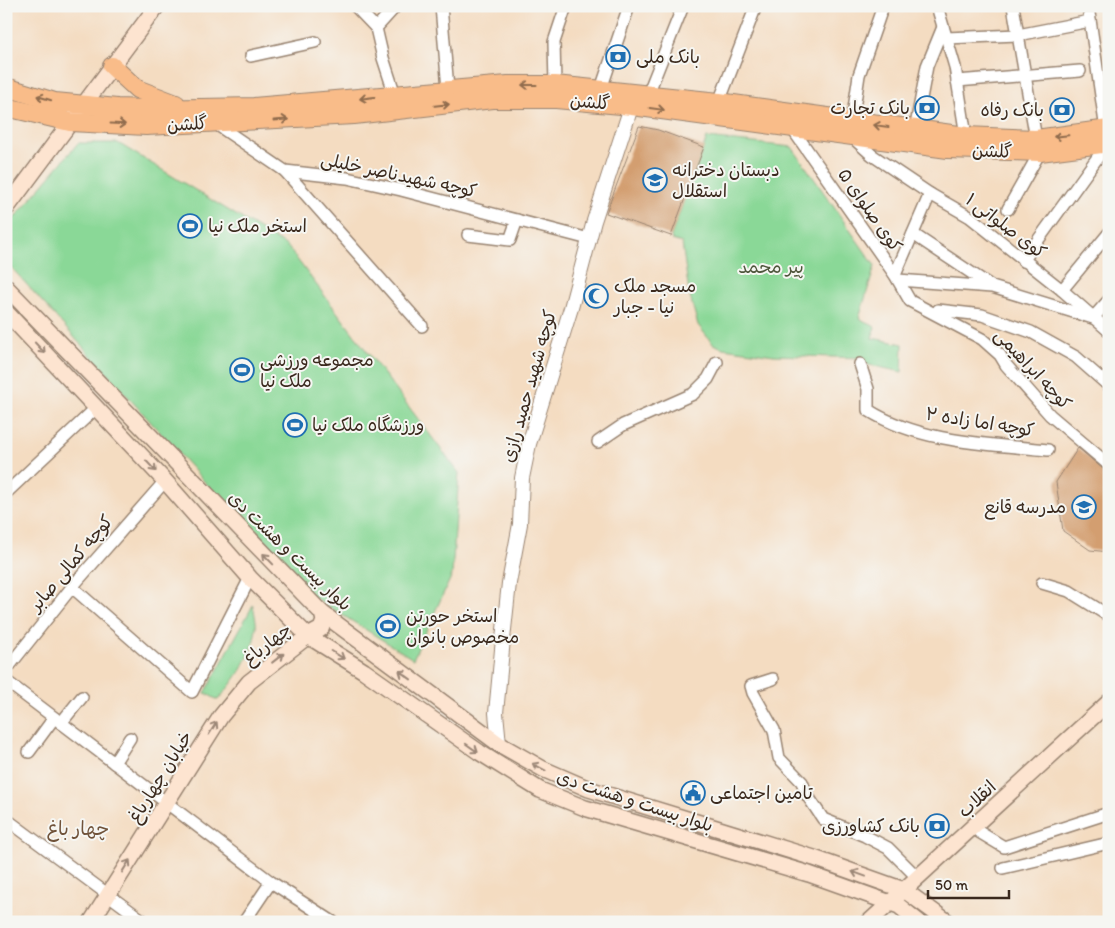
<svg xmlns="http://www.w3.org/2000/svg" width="1115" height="928" font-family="Itim,'Playpen Sans Arabic',sans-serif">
<rect width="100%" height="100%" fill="#f6f6f2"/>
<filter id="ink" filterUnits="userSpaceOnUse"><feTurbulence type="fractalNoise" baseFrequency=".02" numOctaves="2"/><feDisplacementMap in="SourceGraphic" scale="10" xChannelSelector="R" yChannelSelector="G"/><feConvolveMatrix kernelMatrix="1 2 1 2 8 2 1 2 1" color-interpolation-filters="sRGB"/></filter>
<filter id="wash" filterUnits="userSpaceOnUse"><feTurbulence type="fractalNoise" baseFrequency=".0096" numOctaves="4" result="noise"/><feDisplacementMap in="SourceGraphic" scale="20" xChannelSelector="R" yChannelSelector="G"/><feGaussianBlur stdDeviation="1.12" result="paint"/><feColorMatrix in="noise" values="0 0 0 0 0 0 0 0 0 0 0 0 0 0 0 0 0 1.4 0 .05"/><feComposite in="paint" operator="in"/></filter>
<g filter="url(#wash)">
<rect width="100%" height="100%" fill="#f4dcc1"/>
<g fill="#8ad897" stroke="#62815a">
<polygon points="707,138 792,147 875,266 859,318 875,327 872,338 903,344 902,372 865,364 863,358 774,355 723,348 713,344 698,325 689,293 682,243 672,240 671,236"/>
<polygon points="78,143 118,143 287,246 459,473 452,575 413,659 302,590 10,266 6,246 6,228"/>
<path d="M253,605c1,7 4,16 3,23 -3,29 -20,51 -38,72l-13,-7z"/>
</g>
<g id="blocks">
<g fill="#d39e6f">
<polygon points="639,126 658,130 704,147 671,236 606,213"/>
<polygon points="1078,448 1109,474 1109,552 1090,550 1063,531 1056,482"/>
</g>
</g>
</g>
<g filter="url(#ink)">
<use href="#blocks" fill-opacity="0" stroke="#988370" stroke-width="1"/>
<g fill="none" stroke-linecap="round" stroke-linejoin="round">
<g stroke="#988370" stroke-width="14">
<g id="minor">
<polyline points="355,6 376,28 383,58 395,95"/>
<polyline points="441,6 448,89"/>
<polyline points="937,6 955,67 966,136"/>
<polyline points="1013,6 1036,139"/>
<polyline points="1088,6 1106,130"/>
<polyline points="376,28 396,6"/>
<polyline points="946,38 1018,35 1090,21"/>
<polyline points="251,56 315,42"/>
<polyline points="957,81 1080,71"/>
<polyline points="555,85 554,42 566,6"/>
<polyline points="601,89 629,6"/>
<polyline points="648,94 683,6"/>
<polyline points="719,102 756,6"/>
<polyline points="213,122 285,171 347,178 401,190 589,239"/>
<polyline points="852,122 859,75 883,6"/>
<polyline points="791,127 895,275 910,301 982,339 1000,355 1006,365 1050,415 1109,465"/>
<polyline points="915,131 927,66 943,27"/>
<polyline points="852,137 872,155 930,194 970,217 1062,290 1109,331"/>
<polyline points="285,171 422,326"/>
<polyline points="1008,209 1040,152"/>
<polyline points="913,234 991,286"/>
<polyline points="468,235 510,240 517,220"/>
<polyline points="1023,261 1108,143"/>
<polyline points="895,275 930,194"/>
<polyline points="898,280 992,287 1093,318 1109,300"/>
<polyline points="1062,290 1109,233"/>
<polyline points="938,310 982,315 1031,332 1076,357 1109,386"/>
<path d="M860,364l8,25v21c52,33 120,34 180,40"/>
<polyline points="598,442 623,425 693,394 708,379 717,362"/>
<polyline points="6,493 96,408"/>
<polyline points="1042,583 1069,591 1109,616"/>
<polyline points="72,587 192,692 250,578"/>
<polyline points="6,670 72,587 165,481"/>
<polyline points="773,679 751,686 753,693 774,730 779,758 802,782 807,795 823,819 865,836 888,848 918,878"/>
<polyline points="6,681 271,882 333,922"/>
<polyline points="61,723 82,697"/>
<polyline points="29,752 54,718"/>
<polyline points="114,763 130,738"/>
<polyline points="6,819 145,922"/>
<polyline points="975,826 979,832 1004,847 1109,813"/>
<polyline points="1003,868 1109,843"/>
<polyline points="244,922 271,882"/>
</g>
</g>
<g stroke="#988370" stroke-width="16">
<polyline id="tertiary" points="499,744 496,713 503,639 509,583 520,524 522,478 529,444 571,308 594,221 634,98"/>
</g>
<g stroke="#988370" stroke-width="18">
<g id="secondary">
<polyline points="6,209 157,6"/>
<polyline points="6,287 322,613 499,744 543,769 589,789 814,858 904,890 948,922"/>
<polyline points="6,312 165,481 250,578 308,636 364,671 479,752 540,790 585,808 809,874 899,906 919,922"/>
<polyline points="91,922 221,716 249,682 308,636 321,629 324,621 322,613"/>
<polyline points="869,922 1109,702"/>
</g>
</g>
<g stroke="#988370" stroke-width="20">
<g id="primary">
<polyline points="112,66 137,89 176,104"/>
<polyline points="6,87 55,102 117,108 148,109 254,107 508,85 555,85 719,102 966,136 1036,139 1109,129"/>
<polyline points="6,107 70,122 146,126 354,115 493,99 556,99 632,106 948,149 1040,152 1109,143"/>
</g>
</g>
<use href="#minor" stroke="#fff" stroke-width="11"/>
<use href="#tertiary" stroke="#fff" stroke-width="14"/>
<use href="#secondary" stroke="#fde4d0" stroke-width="15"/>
<use href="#primary" stroke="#f9bc89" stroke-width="18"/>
</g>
<defs><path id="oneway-shaft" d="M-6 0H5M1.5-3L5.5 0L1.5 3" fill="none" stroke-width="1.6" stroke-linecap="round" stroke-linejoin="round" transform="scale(1.25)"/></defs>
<g stroke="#906c4e">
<use href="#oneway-shaft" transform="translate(529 85) rotate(-180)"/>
<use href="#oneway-shaft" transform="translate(44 98) rotate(-163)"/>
<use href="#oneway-shaft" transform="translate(367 98) rotate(173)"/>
<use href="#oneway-shaft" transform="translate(442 105) rotate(-6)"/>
<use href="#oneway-shaft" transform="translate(657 109) rotate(8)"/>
<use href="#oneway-shaft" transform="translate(281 120) rotate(-4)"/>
<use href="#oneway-shaft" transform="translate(118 124) rotate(3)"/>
<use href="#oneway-shaft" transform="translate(881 126) rotate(-172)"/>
<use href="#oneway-shaft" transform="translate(1061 136) rotate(174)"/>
</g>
<g stroke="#9c8777">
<use href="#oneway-shaft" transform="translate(40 348) rotate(47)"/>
<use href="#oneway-shaft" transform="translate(151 466) rotate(47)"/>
<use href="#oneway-shaft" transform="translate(268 559) rotate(-134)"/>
<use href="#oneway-shaft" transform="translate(338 655) rotate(32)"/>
<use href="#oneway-shaft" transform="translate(278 658) rotate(-38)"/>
<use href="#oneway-shaft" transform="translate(405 675) rotate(-144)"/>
<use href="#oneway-shaft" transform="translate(213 728) rotate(-58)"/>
<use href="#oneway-shaft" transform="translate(472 748) rotate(35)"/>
<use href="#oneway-shaft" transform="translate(539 767) rotate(-152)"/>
<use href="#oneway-shaft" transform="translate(126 866) rotate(-58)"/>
<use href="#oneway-shaft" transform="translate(859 874) rotate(-160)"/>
</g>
</g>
<defs>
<g id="bank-ring" transform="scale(1.25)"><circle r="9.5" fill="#f6f6f2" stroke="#1f6fb2" stroke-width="1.5"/><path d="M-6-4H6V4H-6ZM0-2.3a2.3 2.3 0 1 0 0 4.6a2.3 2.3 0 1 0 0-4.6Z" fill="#1f6fb2"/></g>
<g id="school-ring" transform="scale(1.25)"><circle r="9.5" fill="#f6f6f2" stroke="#1f6fb2" stroke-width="1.5"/><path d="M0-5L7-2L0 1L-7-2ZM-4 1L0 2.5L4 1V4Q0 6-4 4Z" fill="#1f6fb2"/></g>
<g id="stadium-ring" transform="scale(1.25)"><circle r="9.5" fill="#f6f6f2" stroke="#1f6fb2" stroke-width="1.5"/><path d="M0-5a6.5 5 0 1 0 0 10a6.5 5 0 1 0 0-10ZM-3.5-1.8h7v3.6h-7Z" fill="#1f6fb2"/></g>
<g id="mosque-ring" transform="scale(1.25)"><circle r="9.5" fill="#f6f6f2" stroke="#1f6fb2" stroke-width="1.5"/><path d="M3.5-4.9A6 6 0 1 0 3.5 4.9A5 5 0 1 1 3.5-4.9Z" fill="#1f6fb2"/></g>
<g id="civic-ring" transform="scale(1.25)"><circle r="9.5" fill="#f6f6f2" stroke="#1f6fb2" stroke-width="1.5"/><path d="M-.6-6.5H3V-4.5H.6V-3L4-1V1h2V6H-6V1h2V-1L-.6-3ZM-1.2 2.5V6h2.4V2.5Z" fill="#1f6fb2"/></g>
</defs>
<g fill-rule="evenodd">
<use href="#bank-ring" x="618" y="57"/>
<use href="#bank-ring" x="927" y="108"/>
<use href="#bank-ring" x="1062" y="110"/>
<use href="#school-ring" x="655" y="180"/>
<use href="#stadium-ring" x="190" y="226"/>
<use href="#mosque-ring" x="596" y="296"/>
<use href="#stadium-ring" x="242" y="370"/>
<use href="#stadium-ring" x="295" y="425"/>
<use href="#school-ring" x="1084" y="507"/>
<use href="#stadium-ring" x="388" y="626"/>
<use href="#civic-ring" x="693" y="793"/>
<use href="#bank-ring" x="937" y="826"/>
</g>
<g text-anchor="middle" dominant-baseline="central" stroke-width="4" stroke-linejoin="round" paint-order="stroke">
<g font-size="18" fill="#3b2a1e" stroke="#f6f6f2" text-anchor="start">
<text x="636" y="57">بانک ملی</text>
<text x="910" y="108" text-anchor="end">بانک تجارت</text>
<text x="1044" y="110" text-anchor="end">بانک رفاه</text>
<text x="672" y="170">دبستان دخترانه<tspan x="672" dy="21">استقلال</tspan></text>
<text x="208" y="226">استخر ملک نیا</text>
<text x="614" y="286">مسجد ملک<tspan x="614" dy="21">نیا - جبار</tspan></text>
<text x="260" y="360">مجموعه ورزشی<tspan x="260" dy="21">ملک نیا</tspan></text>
<text x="312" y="425">ورزشگاه ملک نیا</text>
<text x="1066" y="507" text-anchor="end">مدرسه قانع</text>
<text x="406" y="616">استخر حورتن<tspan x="406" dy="21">مخصوص بانوان</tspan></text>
<text x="710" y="793">تامین اجتماعی</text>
<text x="920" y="826" text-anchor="end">بانک کشاورزی</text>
</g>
<g font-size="18" fill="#3b2a1e" stroke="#f6f6f2">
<text transform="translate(590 102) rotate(5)">گلشن</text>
<text transform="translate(187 124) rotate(-3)">گلشن</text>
<text transform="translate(992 151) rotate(2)">گلشن</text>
<text transform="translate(399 175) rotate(12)">کوچه شهیدناصر خلیلی</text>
<text transform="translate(870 210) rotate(55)">کوی صلوای ۵</text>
<text transform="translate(1006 226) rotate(37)">کوی صلواتی ۱</text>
<text transform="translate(1033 369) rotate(47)">کوچه ابراهیمی</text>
<text transform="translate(529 386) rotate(-74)">کوچه شهید حمید رازی</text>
<text transform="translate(980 422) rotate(9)">کوچه اما زاده ۲</text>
<text transform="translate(290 551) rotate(44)">بلوار بیست و هشت دی</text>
<text transform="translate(71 563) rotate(-50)">کوچه کمالی صابر</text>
<text transform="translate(267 644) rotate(-38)">چهارباغ</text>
<text transform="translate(160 777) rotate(-58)">خیابان چهارباغ</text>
<text transform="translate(977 799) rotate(-43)">انقلاب</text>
<text transform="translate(635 801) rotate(18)">بلوار بیست و هشت دی</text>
</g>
<g font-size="18" fill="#4f563c" stroke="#f6f6f2">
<text x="771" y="267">پیر محمد</text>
</g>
<g font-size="19" fill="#70533a" stroke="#f6f6f2">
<text x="78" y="828">چهار باغ</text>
</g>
</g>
<rect width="1115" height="928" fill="none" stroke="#f6f6f2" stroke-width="25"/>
<path d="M928 890v8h81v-8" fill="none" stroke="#3b2a1e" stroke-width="2.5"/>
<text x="935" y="890" font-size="15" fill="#3b2a1e" stroke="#f6f6f2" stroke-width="4" paint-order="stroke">50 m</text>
</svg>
